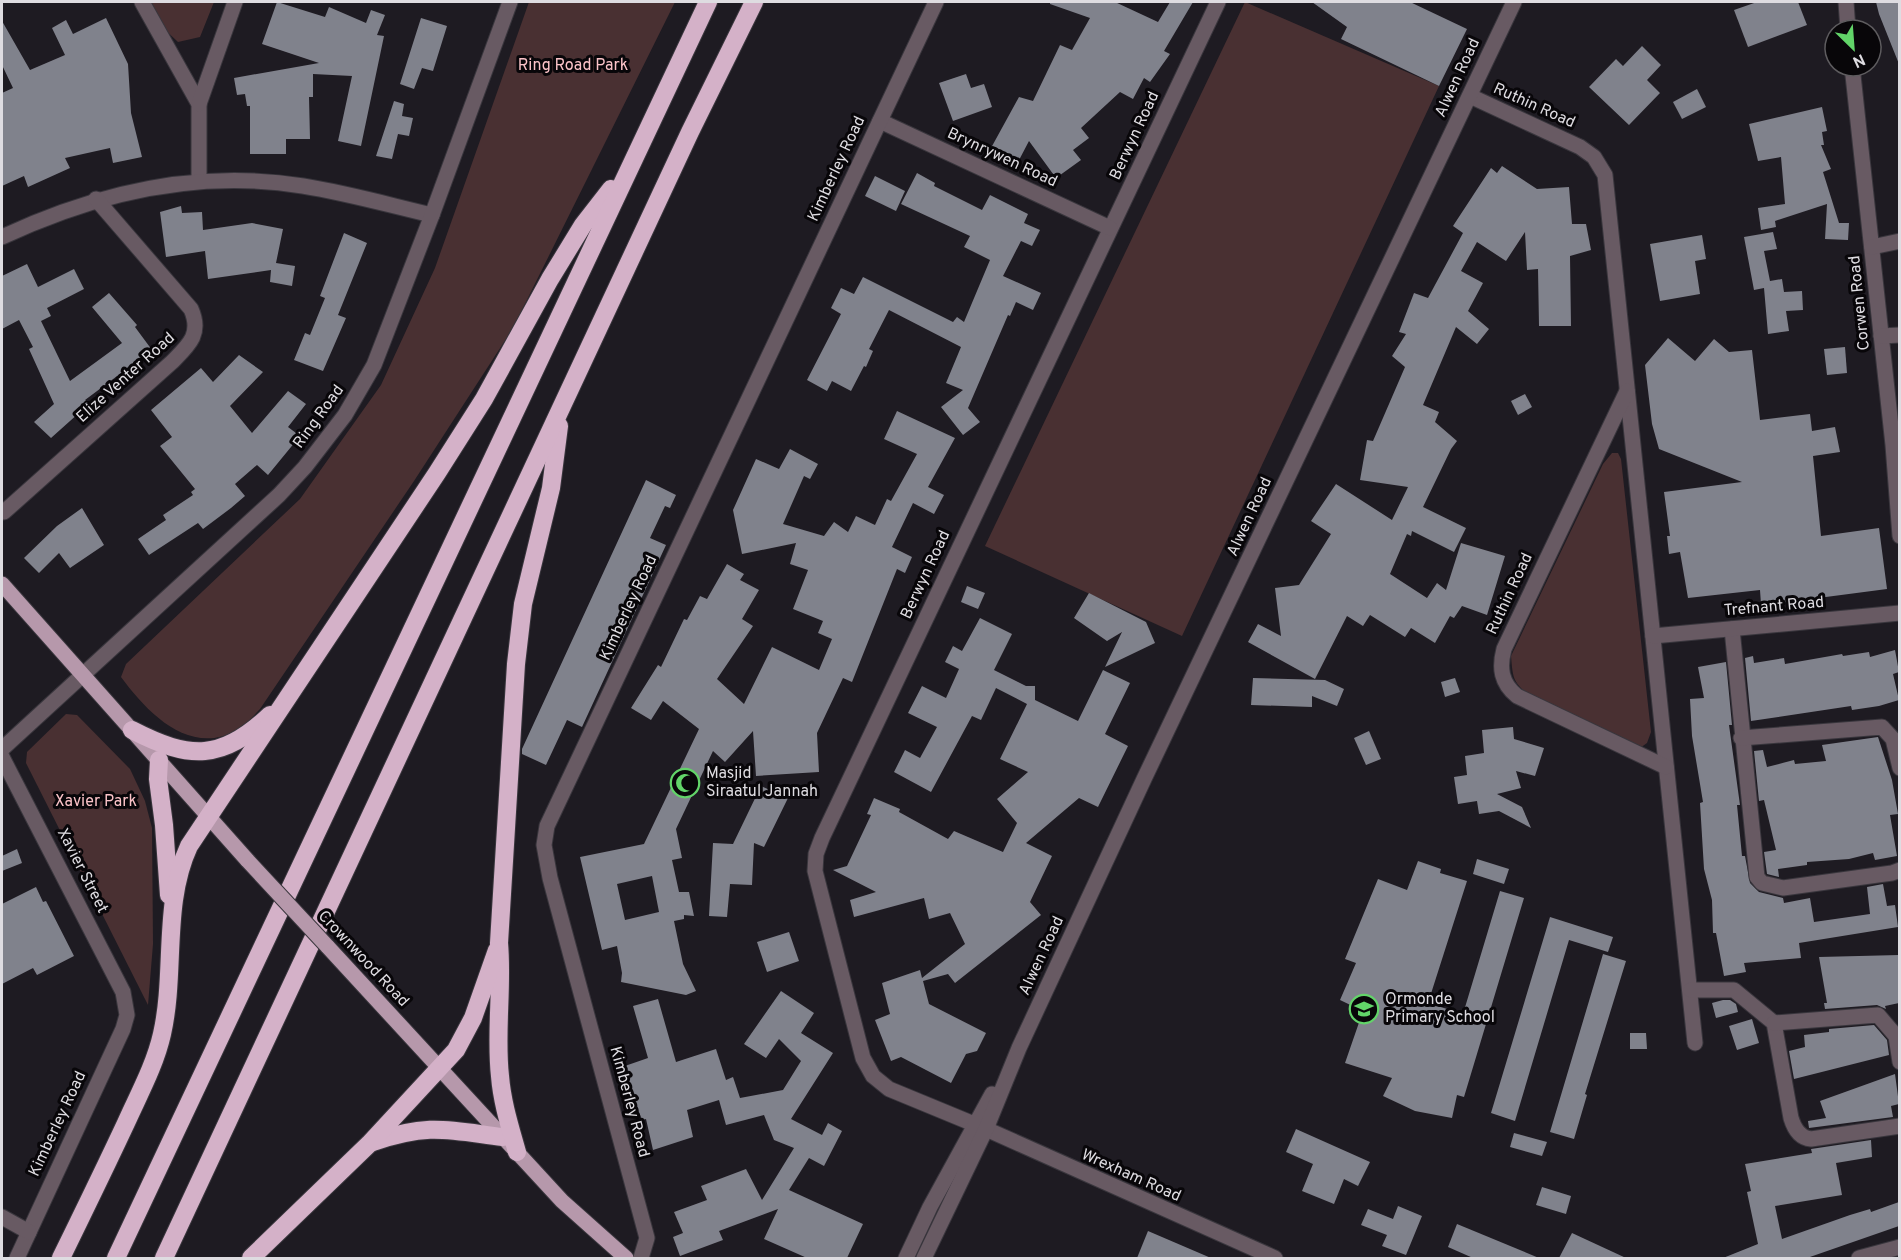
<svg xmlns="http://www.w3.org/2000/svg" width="1901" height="1260" font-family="Overpass,sans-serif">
<rect width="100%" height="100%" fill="#1e1b22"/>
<g fill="#493032">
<polygon points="148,2 214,2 200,37 178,42 161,26"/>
<path d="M529,2h146l-162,326 -99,153 -154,228c-7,7 -15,18 -24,22 -48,25 -89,-19 -115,-54l5,-13 174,-165 81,-114 54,-117z"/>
<polygon points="1245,2 1439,86 1182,636 985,546"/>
<path d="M1612,453h6l3,6 30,273 -4,11 -7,5 -110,-52c-17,-14 -17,-17 -19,-40l92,-192z"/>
<polygon points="66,714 77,715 130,769 145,801 152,828 153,944 148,1005 26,763 27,752"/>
</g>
<g fill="#80828c" fill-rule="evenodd">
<polygon points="277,2 325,17 329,7 366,23 371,10 385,15 377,35 384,36 361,146 338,141 352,76 313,74 313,97 309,97 310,139 286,139 286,154 250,154 250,106 247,106 245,94 237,95 234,78 319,63 262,44"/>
<polygon points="1050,2 1115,2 1158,22 1170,2 1193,2 1164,51 1170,54 1150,82 1144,78 1133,99 1120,92 1081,128 1089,138 1073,150 1081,160 1056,178 1029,141 1018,162 991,148 1019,97 1033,101 1060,45 1072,50 1090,18 1050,4"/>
<polygon points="1312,2 1410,2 1467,29 1439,86 1341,39 1347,27"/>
<polygon points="1757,2 1798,2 1807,25 1748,47 1734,10"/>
<polygon points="1876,2 1899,2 1899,64 1879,14"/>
<polygon points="106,18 128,64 131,113 142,157 113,163 110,148 65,158 70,168 28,187 24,176 2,186 2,93 13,88 2,65 2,21 30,70 65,55 52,28 66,20 73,34"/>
<polygon points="421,18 447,26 433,71 422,68 414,89 400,84"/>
<polygon points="1642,46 1661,65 1647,80 1660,93 1629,125 1589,87 1616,59 1623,66"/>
<polygon points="966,74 971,88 984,84 992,107 953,121 939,83"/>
<polygon points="1697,89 1706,107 1682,119 1673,102"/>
<polygon points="394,101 404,104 402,116 413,118 409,136 398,134 392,159 376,156"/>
<polygon points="1822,107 1827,131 1822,132 1824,145 1821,145 1831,169 1823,172 1839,223 1849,223 1848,240 1825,239 1827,204 1775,221 1776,227 1761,230 1758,208 1785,204 1781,157 1758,161 1749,124"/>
<polygon points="1502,166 1537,189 1569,187 1572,224 1586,224 1591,250 1570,256 1571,326 1539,326 1538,269 1527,270 1525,232 1506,261 1477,242 1461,271 1483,283 1468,311 1489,329 1477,344 1456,327 1423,405 1439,412 1435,422 1457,441 1451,449 1423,507 1466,528 1454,552 1412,531 1411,536 1407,534 1390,574 1427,598 1437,583 1446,590 1461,543 1505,556 1487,615 1462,606 1454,618 1450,616 1435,643 1411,628 1405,637 1370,615 1363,626 1347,616 1315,679 1248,642 1258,624 1281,636 1275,588 1299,585 1331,534 1311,521 1336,484 1392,520 1408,487 1360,480 1367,440 1373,441 1405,367 1392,356 1406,334 1399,332 1414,293 1428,298 1463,233 1453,226 1491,168 1497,173"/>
<polygon points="917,173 935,183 934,186 982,210 990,195 1028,214 1024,223 1040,230 1032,246 1021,241 1003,276 1041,293 1033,310 1016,302 1010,316 1008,315 968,408 980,422 963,435 941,407 963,390 946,383 961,347 889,310 869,349 873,351 866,367 864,366 851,391 832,381 827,391 807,380 841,314 831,308 841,288 854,294 863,277 953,322 957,317 964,322 990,260 964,247 970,236 901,204"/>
<polygon points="875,176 905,191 896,211 865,196"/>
<polygon points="181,206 182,213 202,212 203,230 252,223 283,229 276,263 295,266 292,286 270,282 271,270 208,279 205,251 166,257 160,212"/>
<polygon points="1773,232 1777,249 1764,251 1770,281 1782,279 1784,292 1802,291 1803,310 1786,311 1789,331 1768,334 1764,288 1754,290 1744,237"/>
<polygon points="344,233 367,243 338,315 346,318 323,371 294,360 305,333 310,335 325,298 320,296"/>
<polygon points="1702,235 1706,259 1695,261 1700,294 1660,301 1650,244"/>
<polygon points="27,264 38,287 74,269 84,289 47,308 51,316 41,321 70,381 122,343 92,307 109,293 137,325 135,327 152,350 85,400 89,404 51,438 34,422 54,404 29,349 33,347 19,320 2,329 2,276"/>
<polygon points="1668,338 1695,361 1714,339 1729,352 1752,350 1760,420 1810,414 1812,431 1835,427 1840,452 1813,456 1821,536 1879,528 1887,589 1780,603 1761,604 1760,590 1688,598 1680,552 1669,554 1667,536 1670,536 1664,492 1742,482 1659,449 1652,424 1645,365"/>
<polygon points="1845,347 1847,373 1827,375 1824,349"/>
<polygon points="239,355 263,372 230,406 252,433 288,391 306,404 288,427 300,436 268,475 257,465 235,484 245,496 231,508 203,529 198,523 149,555 138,539 166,520 163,515 193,495 191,492 195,489 160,446 172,437 151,410 201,368 213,382"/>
<polygon points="1525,394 1532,407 1518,415 1511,401"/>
<path d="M897,411l58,27 -27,49 16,8 -10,19 -21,-11 -21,44 20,10 -7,16 -8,-4 -45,113 -9,-4 -26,55 2,39 -63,4 -3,-45 -28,31 -12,-11 -37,78 6,29 -10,2 7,32h10l5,24 -10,-1v4l-10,2 9,43 13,27 -10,4 -65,-13 1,-9 -5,-27 -15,4 -22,-93 64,-13 55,-115 -36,-28 -12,19 -20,-12 27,-43 3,2 23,-48 3,1 13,-24 7,3 20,-35 17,10 -4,6 19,10 -17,29 11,7 -36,53 27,25 28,-57 47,23 13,-31 -14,-6 5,-12 -30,-12 15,-39 -18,-6 6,-21 -54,11 -9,-44 23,-51 23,10 11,-20 28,15 -8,15 -6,-3 -21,48 41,12 10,-14 14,10 8,-16 19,9 12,-26 4,2 26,-47 -33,-15zM652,876l7,36 -34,8 -8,-36z"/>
<polygon points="646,480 676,495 670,508 665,506 650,538 666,545 582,727 567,720 546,765 522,754 522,749"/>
<polygon points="82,508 104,545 70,568 59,553 39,573 24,558 57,526"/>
<polygon points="967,586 985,593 978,609 961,602"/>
<polygon points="1089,593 1146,622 1155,643 1105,667 1122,632 1107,641 1074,618"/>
<polygon points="980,618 1012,634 994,670 1026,686 1035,686 1035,700 1078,721 1103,670 1130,683 1105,734 1128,746 1098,807 1079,798 1026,843 1052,856 1030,902 1041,915 955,983 948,974 923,981 929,1004 986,1033 977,1051 966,1054 951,1083 901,1057 891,1061 875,1020 890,1014 882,983 920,970 922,978 965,944 950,913 929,919 924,898 854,917 850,900 876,892 833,870 847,866 871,815 867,814 874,798 900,809 899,812 948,839 954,831 1003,852 1017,823 997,799 1028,772 1000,759 1027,704 996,688 981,720 972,716 931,792 894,772 905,750 920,758 937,727 908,713 922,686 946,698 959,669 945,662 953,646 962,651"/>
<polygon points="1895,650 1899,672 1893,674 1899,700 1879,706 1852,710 1851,706 1751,721 1745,658 1753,656 1754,663 1784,658 1785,664 1842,654 1843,656 1869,652 1870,657"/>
<polygon points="1726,662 1732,725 1729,725 1740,805 1737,805 1742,856 1745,856 1750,883 1759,892 1783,898 1784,903 1810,898 1814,922 1870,914 1867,887 1883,884 1887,906 1895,905 1898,927 1799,943 1801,958 1744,963 1746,972 1724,976 1716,933 1713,933 1712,900 1704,869 1700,803 1703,802 1692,736 1690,699 1704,698 1698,667"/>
<polygon points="1253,678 1325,680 1344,689 1337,706 1312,696 1312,707 1251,705"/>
<polygon points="1455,678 1460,692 1445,697 1441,682"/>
<polygon points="1513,727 1514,739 1544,748 1535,776 1516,771 1521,788 1497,794 1522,807 1531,828 1499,811 1479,814 1477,801 1458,804 1454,777 1467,775 1465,756 1484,753 1482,730"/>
<polygon points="1369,731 1381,759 1366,765 1354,738"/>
<polygon points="1878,737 1892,780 1898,814 1890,815 1897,856 1875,860 1873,853 1849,859 1807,862 1807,865 1778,869 1779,877 1767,874 1764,852 1776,850 1764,800 1759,801 1754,751 1763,750 1767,767 1794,760 1795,764 1826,761 1822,745"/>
<polygon points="761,786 788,798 764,847 754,843 752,885 730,884 727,917 709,916 713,843 733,844"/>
<polygon points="17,849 22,863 2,871 2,856"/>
<polygon points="1477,859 1509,869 1504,884 1473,874"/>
<polygon points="1418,861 1441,869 1440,873 1467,881 1428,1003 1463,1014 1500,891 1524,898 1464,1097 1457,1095 1452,1118 1415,1111 1383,1096 1392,1078 1345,1063 1363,1011 1340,1000 1356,963 1345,959 1378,879 1407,890"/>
<polygon points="36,887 43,902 46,901 74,956 37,975 33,968 2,984 2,904"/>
<polygon points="1550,917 1613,937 1608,952 1569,940 1515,1121 1491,1113"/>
<polygon points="789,932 799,961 767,972 757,942"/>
<polygon points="1603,954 1626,961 1585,1094 1587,1095 1574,1139 1550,1132"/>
<polygon points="1899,955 1899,1003 1885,1006 1886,1009 1877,1005 1825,1009 1824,1003 1827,1003 1819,957"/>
<polygon points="781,991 814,1013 801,1033 833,1053 791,1119 822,1135 828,1123 842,1131 824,1166 809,1158 789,1190 863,1224 847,1258 807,1258 764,1239 778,1209 719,1231 723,1240 680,1256 673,1237 683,1233 674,1212 707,1200 701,1186 746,1169 762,1200 794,1148 774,1140 764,1115 726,1125 719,1100 687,1110 693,1137 653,1150 646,1119 642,1120 622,1067 648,1058 633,1006 658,999 676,1062 716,1049 726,1080 733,1077 740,1098 783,1090 801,1061 779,1039 766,1058 744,1044"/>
<polygon points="1723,1000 1730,1000 1736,1004 1738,1012 1716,1018 1712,1003"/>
<polygon points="1752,1019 1759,1043 1737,1050 1729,1026"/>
<polygon points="1874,1025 1887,1040 1889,1055 1794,1079 1789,1051 1805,1047 1804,1035 1829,1032 1829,1029"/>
<polygon points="1630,1033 1646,1033 1647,1049 1630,1049"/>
<polygon points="1895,1074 1899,1104 1891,1106 1893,1117 1809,1128 1808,1121 1826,1118 1820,1101"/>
<polygon points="1296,1129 1370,1162 1358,1186 1344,1179 1334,1204 1302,1191 1313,1164 1286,1152"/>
<polygon points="1514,1133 1547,1142 1542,1156 1510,1147"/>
<polygon points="1871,1140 1872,1157 1836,1163 1842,1195 1775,1206 1782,1239 1850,1215 1870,1209 1871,1212 1899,1202 1899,1226 1807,1258 1723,1258 1758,1244 1747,1192 1751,1191 1745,1164 1812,1153 1811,1149"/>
<polygon points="1542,1187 1571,1196 1566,1214 1536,1205"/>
<polygon points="1398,1206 1422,1216 1406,1255 1382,1246 1387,1235 1361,1225 1368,1209 1393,1219"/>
<polygon points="1457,1224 1539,1258 1473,1258 1448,1247"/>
<polygon points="1148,1231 1211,1258 1137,1258"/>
<polygon points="1572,1233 1626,1258 1559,1258"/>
</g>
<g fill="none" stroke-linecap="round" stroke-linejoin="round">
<g stroke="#39363d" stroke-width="17">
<g id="minor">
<polyline points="142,2 199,104 199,181"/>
<polyline points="1218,2 822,838 816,854 815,871 863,1058 873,1076 889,1089 986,1129 1275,1258"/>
<polyline points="1846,2 1848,30"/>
<polyline points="1852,66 1893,445 1900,536"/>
<polyline points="1470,96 1580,147 1594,157 1605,175 1695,1043"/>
<polyline points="199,104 235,2"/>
<polyline points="880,121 1110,228"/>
<path d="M2,237c94,-44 197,-68 301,-51 44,7 86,19 129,29"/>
<polyline points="1872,247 1900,241"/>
<polyline points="1881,336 1900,335"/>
<path d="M1627,391l-123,258c-5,19 -3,34 13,47l149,71"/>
<path d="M4,512l168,-150c17,-17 30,-28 19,-53l-95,-110"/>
<polyline points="1732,629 1757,877 1762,883 1783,888 1892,873 1900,870"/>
<polyline points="1653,636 1900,613"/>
<polyline points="1741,738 1882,727 1893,739 1900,768"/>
<polyline points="2,749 279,495 305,467 345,415 374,365 432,215 510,2"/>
<polyline points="2,757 123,992 127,1015 123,1029 17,1258"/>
<path d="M1691,990h43l40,33 17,95c3,10 9,20 20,21l89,-13"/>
<polyline points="1774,1023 1878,1015 1896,1036 1900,1062"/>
<polyline points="2,1217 29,1232"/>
<polyline points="641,1258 647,1238 550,878 544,845 547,826 936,2"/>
<polyline points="906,1258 930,1207 992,1094"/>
<polyline points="924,1258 986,1129 1019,1048 1144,779 1514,2"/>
<polyline points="1859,1258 1900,1247"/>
</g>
</g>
<g stroke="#39363d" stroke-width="17">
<g id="major">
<polyline points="2,584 248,861"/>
<polyline points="327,946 562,1201 626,1258"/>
</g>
</g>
<g stroke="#39363d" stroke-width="20">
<g id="highway">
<path d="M132,730c58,30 90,31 138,-15"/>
<polyline points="159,760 158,779 164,825 169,895"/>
<path d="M373,1142c56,-19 74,-12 130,-5"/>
<path d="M517,1152c-7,-25 -15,-50 -17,-76 -5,-44 3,-89 -1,-133l17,-279 7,-60 28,-116 8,-62"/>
<path d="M61,1258c22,-45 44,-90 65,-135 13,-29 29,-58 36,-89 14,-62 0,-130 27,-188l248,-373 47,-74 66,-120 33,-54 28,-36"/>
<polyline points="116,1258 708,2"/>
<polyline points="164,1258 690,132 754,2"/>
<polyline points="251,1258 369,1144 456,1050 473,1018 497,950"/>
</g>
</g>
<use href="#minor" stroke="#685a63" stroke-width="15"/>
<use href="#major" stroke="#b698ab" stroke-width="15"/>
<use href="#highway" stroke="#d4b1c8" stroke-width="18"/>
<g stroke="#39363d" stroke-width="17" stroke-linecap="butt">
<polyline id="major-bridge" points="248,861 327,946"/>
</g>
<use href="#major-bridge" stroke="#b698ab" stroke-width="15"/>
</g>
<defs>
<g id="mosque-ring" transform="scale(1.5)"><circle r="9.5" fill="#080609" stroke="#62d469" stroke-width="1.5"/><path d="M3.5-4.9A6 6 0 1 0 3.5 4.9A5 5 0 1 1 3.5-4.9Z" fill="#62d469"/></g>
<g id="school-ring" transform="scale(1.5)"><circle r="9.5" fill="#080609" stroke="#62d469" stroke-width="1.5"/><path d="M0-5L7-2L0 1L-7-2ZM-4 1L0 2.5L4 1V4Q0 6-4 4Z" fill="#62d469"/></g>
</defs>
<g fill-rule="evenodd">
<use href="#mosque-ring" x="685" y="783"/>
<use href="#school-ring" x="1364" y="1009"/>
</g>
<g text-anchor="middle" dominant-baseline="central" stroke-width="6" stroke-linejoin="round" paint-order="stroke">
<g font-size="16" fill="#fbc3c8" stroke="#080609">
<text x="573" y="66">Ring Road Park</text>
<text x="96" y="802">Xavier Park</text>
</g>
<g font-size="16" fill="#dedce1" stroke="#080609">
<text transform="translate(1458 78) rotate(-65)">Alwen Road</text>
<text transform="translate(1534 106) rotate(24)">Ruthin Road</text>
<text transform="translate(1135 136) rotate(-65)">Berwyn Road</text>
<text transform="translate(1002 158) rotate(25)">Brynrywen Road</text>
<text transform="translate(837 169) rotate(-65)">Kimberley Road</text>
<text transform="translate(1860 303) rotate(-96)">Corwen Road</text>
<text transform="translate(126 378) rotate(-42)">Elize Venter Road</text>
<text transform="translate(319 417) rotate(-54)">Ring Road</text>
<text transform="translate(1250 517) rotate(-65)">Alwen Road</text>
<text transform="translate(926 575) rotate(-65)">Berwyn Road</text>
<text transform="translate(1510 594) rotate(-65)">Ruthin Road</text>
<text transform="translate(1774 607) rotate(-5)">Trefnant Road</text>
<text transform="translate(629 608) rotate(-65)">Kimberley Road</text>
<text transform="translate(82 871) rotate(63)">Xavier Street</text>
<text transform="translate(1042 956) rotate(-65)">Alwen Road</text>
<text transform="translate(363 959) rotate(47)">Crownwood Road</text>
<text transform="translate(629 1102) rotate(75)">Kimberley Road</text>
<text transform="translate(58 1124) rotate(-65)">Kimberley Road</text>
<text transform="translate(1131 1176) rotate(24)">Wrexham Road</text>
</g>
<g font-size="16" fill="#dedce1" stroke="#080609" text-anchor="start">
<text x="706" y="774">Masjid<tspan x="706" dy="18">Siraatul Jannah</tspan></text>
<text x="1385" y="1000">Ormonde<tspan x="1385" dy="18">Primary School</tspan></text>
</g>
</g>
<rect width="1901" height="1260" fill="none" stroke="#dedce1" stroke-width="6"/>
<g transform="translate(1853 48) rotate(155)"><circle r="28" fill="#080609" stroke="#5e5c5f" stroke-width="1.5"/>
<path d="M0-4.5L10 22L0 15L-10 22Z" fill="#62d469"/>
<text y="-9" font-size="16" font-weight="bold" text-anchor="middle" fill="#dedce1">N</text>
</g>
</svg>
